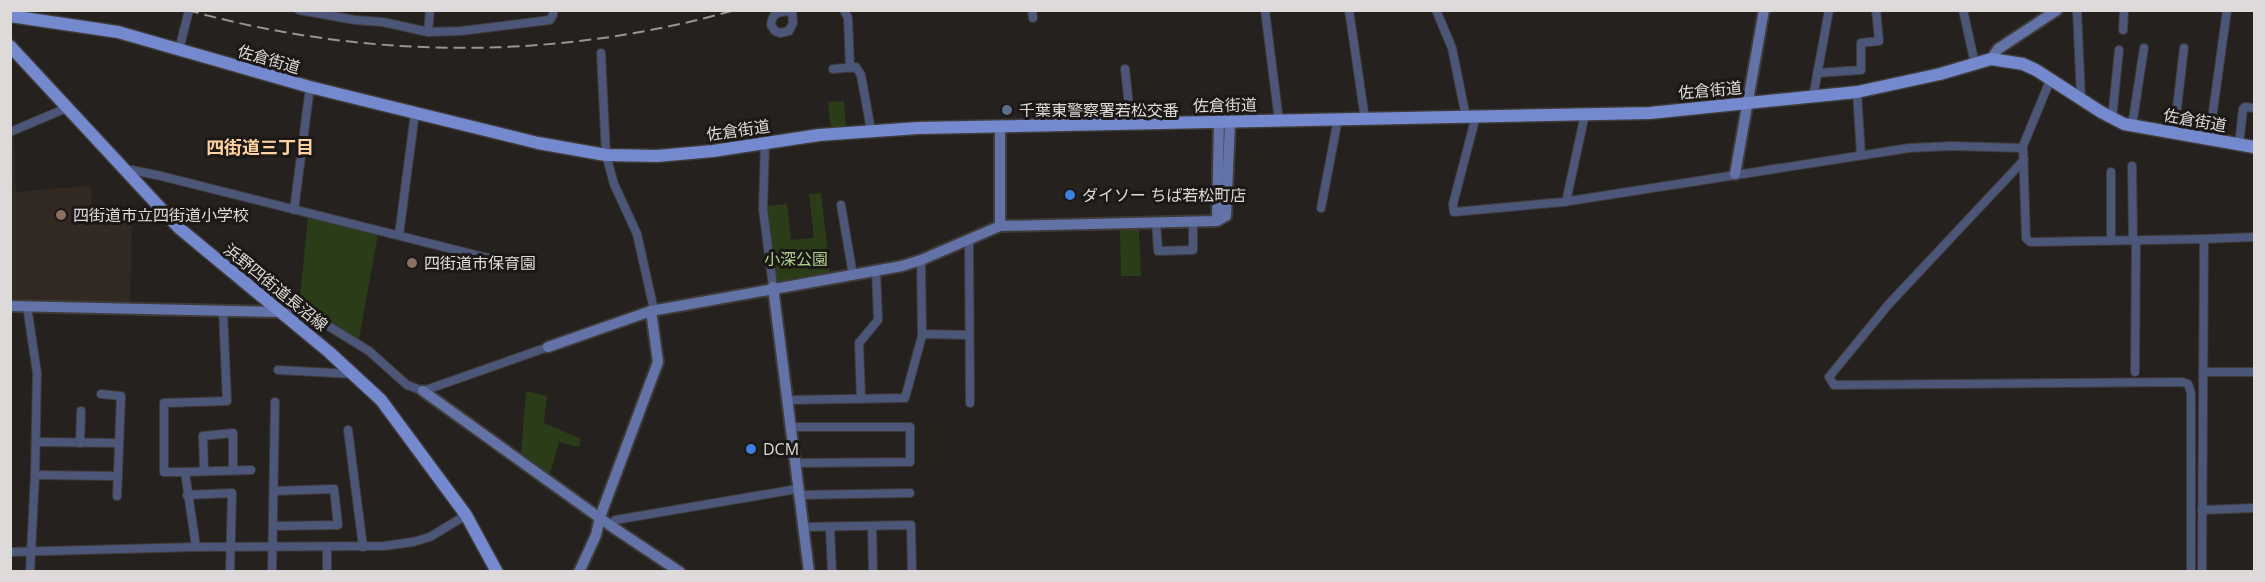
<svg xmlns="http://www.w3.org/2000/svg" width="2265" height="582" font-family="'Open Sans','Noto Sans JP',sans-serif">
<rect width="100%" height="100%" fill="#25211f"/>
<polygon fill="#322923" points="14,134 16,192 91,186 92,212 132,218 130,302 11,299 10,136"/>
<g fill="#2a3d18">
<polygon points="844,101 846,130 831,131 828,102"/>
<polygon points="821,193 830,273 775,282 766,206 787,204 791,240 814,238 809,194"/>
<polygon points="308,217 378,234 359,339 299,308"/>
<polygon points="1139,228 1141,276 1121,276 1120,229"/>
<polygon points="526,391 547,396 544,423 581,439 579,447 559,442 550,474 521,454"/>
</g>
<g fill="none" stroke-linecap="round" stroke-linejoin="round">
<g stroke="#3f3b39" stroke-width="10">
<g id="street">
<polyline points="299,10 355,20 383,22 428,32 461,31 550,20 553,15 553,10"/>
<polyline points="844,10 848,18 850,68"/>
<polyline points="1032,10 1033,18"/>
<polyline points="1265,10 1279,121"/>
<polyline points="1349,10 1365,119"/>
<polyline points="1436,10 1452,48 1466,117"/>
<polyline points="1963,10 1975,64"/>
<polyline points="2077,10 2081,98"/>
<path d="M792,11l1,12 -4,8 -9,2 -5,-2 -4,-6c1,-14 10,-13 21,-14z"/>
<polyline points="2123,30 2124,10"/>
<polyline points="428,32 430,10"/>
<polyline points="179,50 189,10"/>
<polyline points="601,53 606,155 614,184 637,234 654,310"/>
<polyline points="833,69 856,67 861,75 871,130"/>
<polyline points="1125,69 1131,124"/>
<polyline points="1817,73 1861,70 1861,43 1879,41 1876,10"/>
<polyline points="2051,78 2023,146 2026,238 2030,242 2204,239 2202,572"/>
<polyline points="1857,92 1861,155"/>
<polyline points="1813,97 1829,10"/>
<polyline points="1476,116 1453,204 1454,212 1563,202 1909,148 1952,146 2023,148"/>
<polyline points="2112,119 2119,50"/>
<polyline points="2132,126 2144,48"/>
<polyline points="10,132 69,107"/>
<polyline points="2174,133 2184,48"/>
<polyline points="2209,140 2227,10"/>
<polyline points="765,143 763,209 773,287"/>
<polyline points="2239,145 2243,109 2245,107 2254,108"/>
<polyline points="2024,160 1888,305 1829,377 1834,385 2182,382 2188,384 2191,393 2191,572"/>
<polyline points="2132,166 2133,240"/>
<polyline points="2111,172 2111,241"/>
<polyline points="128,174 132,170 161,176 504,262"/>
<polyline points="1566,202 1585,114"/>
<polyline points="841,205 853,275"/>
<polyline points="1321,208 1338,119"/>
<polyline points="294,210 310,87"/>
<polyline points="1156,222 1158,251 1193,250 1193,222"/>
<polyline points="399,235 415,113"/>
<polyline points="2204,239 2254,237"/>
<polyline points="969,240 970,403"/>
<polyline points="27,306 37,373 35,475 30,572"/>
<polyline points="284,312 317,319 369,351 407,385 423,391 548,347"/>
<polyline points="922,334 969,335"/>
<polyline points="278,370 353,374"/>
<polyline points="2135,372 2136,240"/>
<polyline points="2203,372 2254,372"/>
<polyline points="101,394 121,396 117,496"/>
<polyline points="861,399 859,343 878,320 876,270"/>
<polyline points="787,400 905,398 922,336 921,260"/>
<polyline points="790,427 910,427 910,462 794,463"/>
<polyline points="348,430 363,547"/>
<polyline points="36,442 119,443"/>
<polyline points="80,443 81,411"/>
<polyline points="204,470 203,436 233,433 233,470"/>
<polyline points="185,472 251,470"/>
<polyline points="35,475 118,476"/>
<polyline points="187,495 232,493 230,572"/>
<polyline points="798,495 910,493"/>
<polyline points="2202,510 2254,508"/>
<polyline points="273,526 338,525 334,489 274,491"/>
<polyline points="611,526 615,520 797,489"/>
<polyline points="872,526 873,572"/>
<polyline points="802,527 911,525 912,572"/>
<polyline points="830,527 832,572"/>
<polyline points="196,547 185,472 164,472 164,403 227,401 223,311"/>
<polyline points="10,552 196,547 384,546 413,542 430,537 466,515"/>
<polyline points="272,572 275,402"/>
<polyline points="327,572 327,547"/>
</g>
</g>
<g stroke="#3f3b39" stroke-width="14">
<g id="secondary">
<polyline points="1991,59 1998,49 2057,10"/>
<polyline points="1735,174 1764,10"/>
<polyline points="1217,221 1219,122"/>
<polyline points="1000,226 1000,127"/>
<polyline points="773,287 809,572"/>
<polyline points="10,306 281,312"/>
<polyline points="548,347 651,311 902,266 921,260 1000,226 1217,221 1226,216 1230,122"/>
<polyline points="423,391 611,526 680,572"/>
<polyline points="579,572 596,535 600,517 658,362 651,311"/>
</g>
</g>
<g stroke="#3f3b39" stroke-width="15">
<g id="primary">
<polyline points="10,16 118,32 310,87 538,143 606,155 657,156 713,151 819,135 918,128 1650,113 1857,92 1940,74 1991,59 2023,64 2036,70 2101,112 2124,124 2254,147"/>
<polyline points="10,46 179,228 329,352 381,400 466,515 497,572"/>
</g>
</g>
<use href="#street" stroke="#4c5678" stroke-width="8"/>
<use href="#secondary" stroke="#6373a8" stroke-width="10"/>
<use href="#primary" stroke="#7489ce" stroke-width="12"/>
<path stroke="#989493" stroke-width="2" stroke-dasharray="12 6" stroke-linecap="butt" d="M187,10c180,50 369,51 548,0"/>
</g>
<circle fill="#5c6f8a" stroke="#1c1816" stroke-width="2" cx="1007" cy="110" r="6"/>
<g fill="#3f7fe0" stroke="#1c1816" stroke-width="2">
<circle cx="1070" cy="195" r="6"/>
<circle cx="751" cy="449" r="6"/>
</g>
<g fill="#8d6e63" stroke="#1c1816" stroke-width="2">
<circle cx="61" cy="215" r="6"/>
<circle cx="412" cy="263" r="6"/>
</g>
<g text-anchor="middle" dominant-baseline="central" stroke-width="6" stroke-linejoin="round" paint-order="stroke">
<g font-size="16" fill="#dddad9" stroke="#1c1816">
<text transform="translate(269 59) rotate(16)">佐倉街道</text>
<text transform="translate(1710 90) rotate(-5)">佐倉街道</text>
<text transform="translate(1225 105) rotate(-1)">佐倉街道</text>
<text transform="translate(2195 120) rotate(10)">佐倉街道</text>
<text transform="translate(738 130) rotate(-8)">佐倉街道</text>
<text transform="translate(276 287) rotate(39)">浜野四街道長沼線</text>
</g>
<g font-size="16" fill="#dddad9" stroke="#1c1816" text-anchor="start">
<text x="1019" y="110">千葉東警察署若松交番</text>
<text x="1082" y="195">ダイソー ちば若松町店</text>
<text x="73" y="215">四街道市立四街道小学校</text>
<text x="424" y="263">四街道市保育園</text>
<text x="763" y="449">DCM</text>
</g>
<g font-size="16" fill="#add18f" stroke="#1c1816">
<text x="796" y="259">小深公園</text>
</g>
<g font-size="18" font-weight="bold" fill="#fed2a1" stroke="#1c1816">
<text x="260" y="147">四街道三丁目</text>
</g>
</g>
<rect width="2265" height="582" fill="none" stroke="#dddad9" stroke-width="24"/>
</svg>
